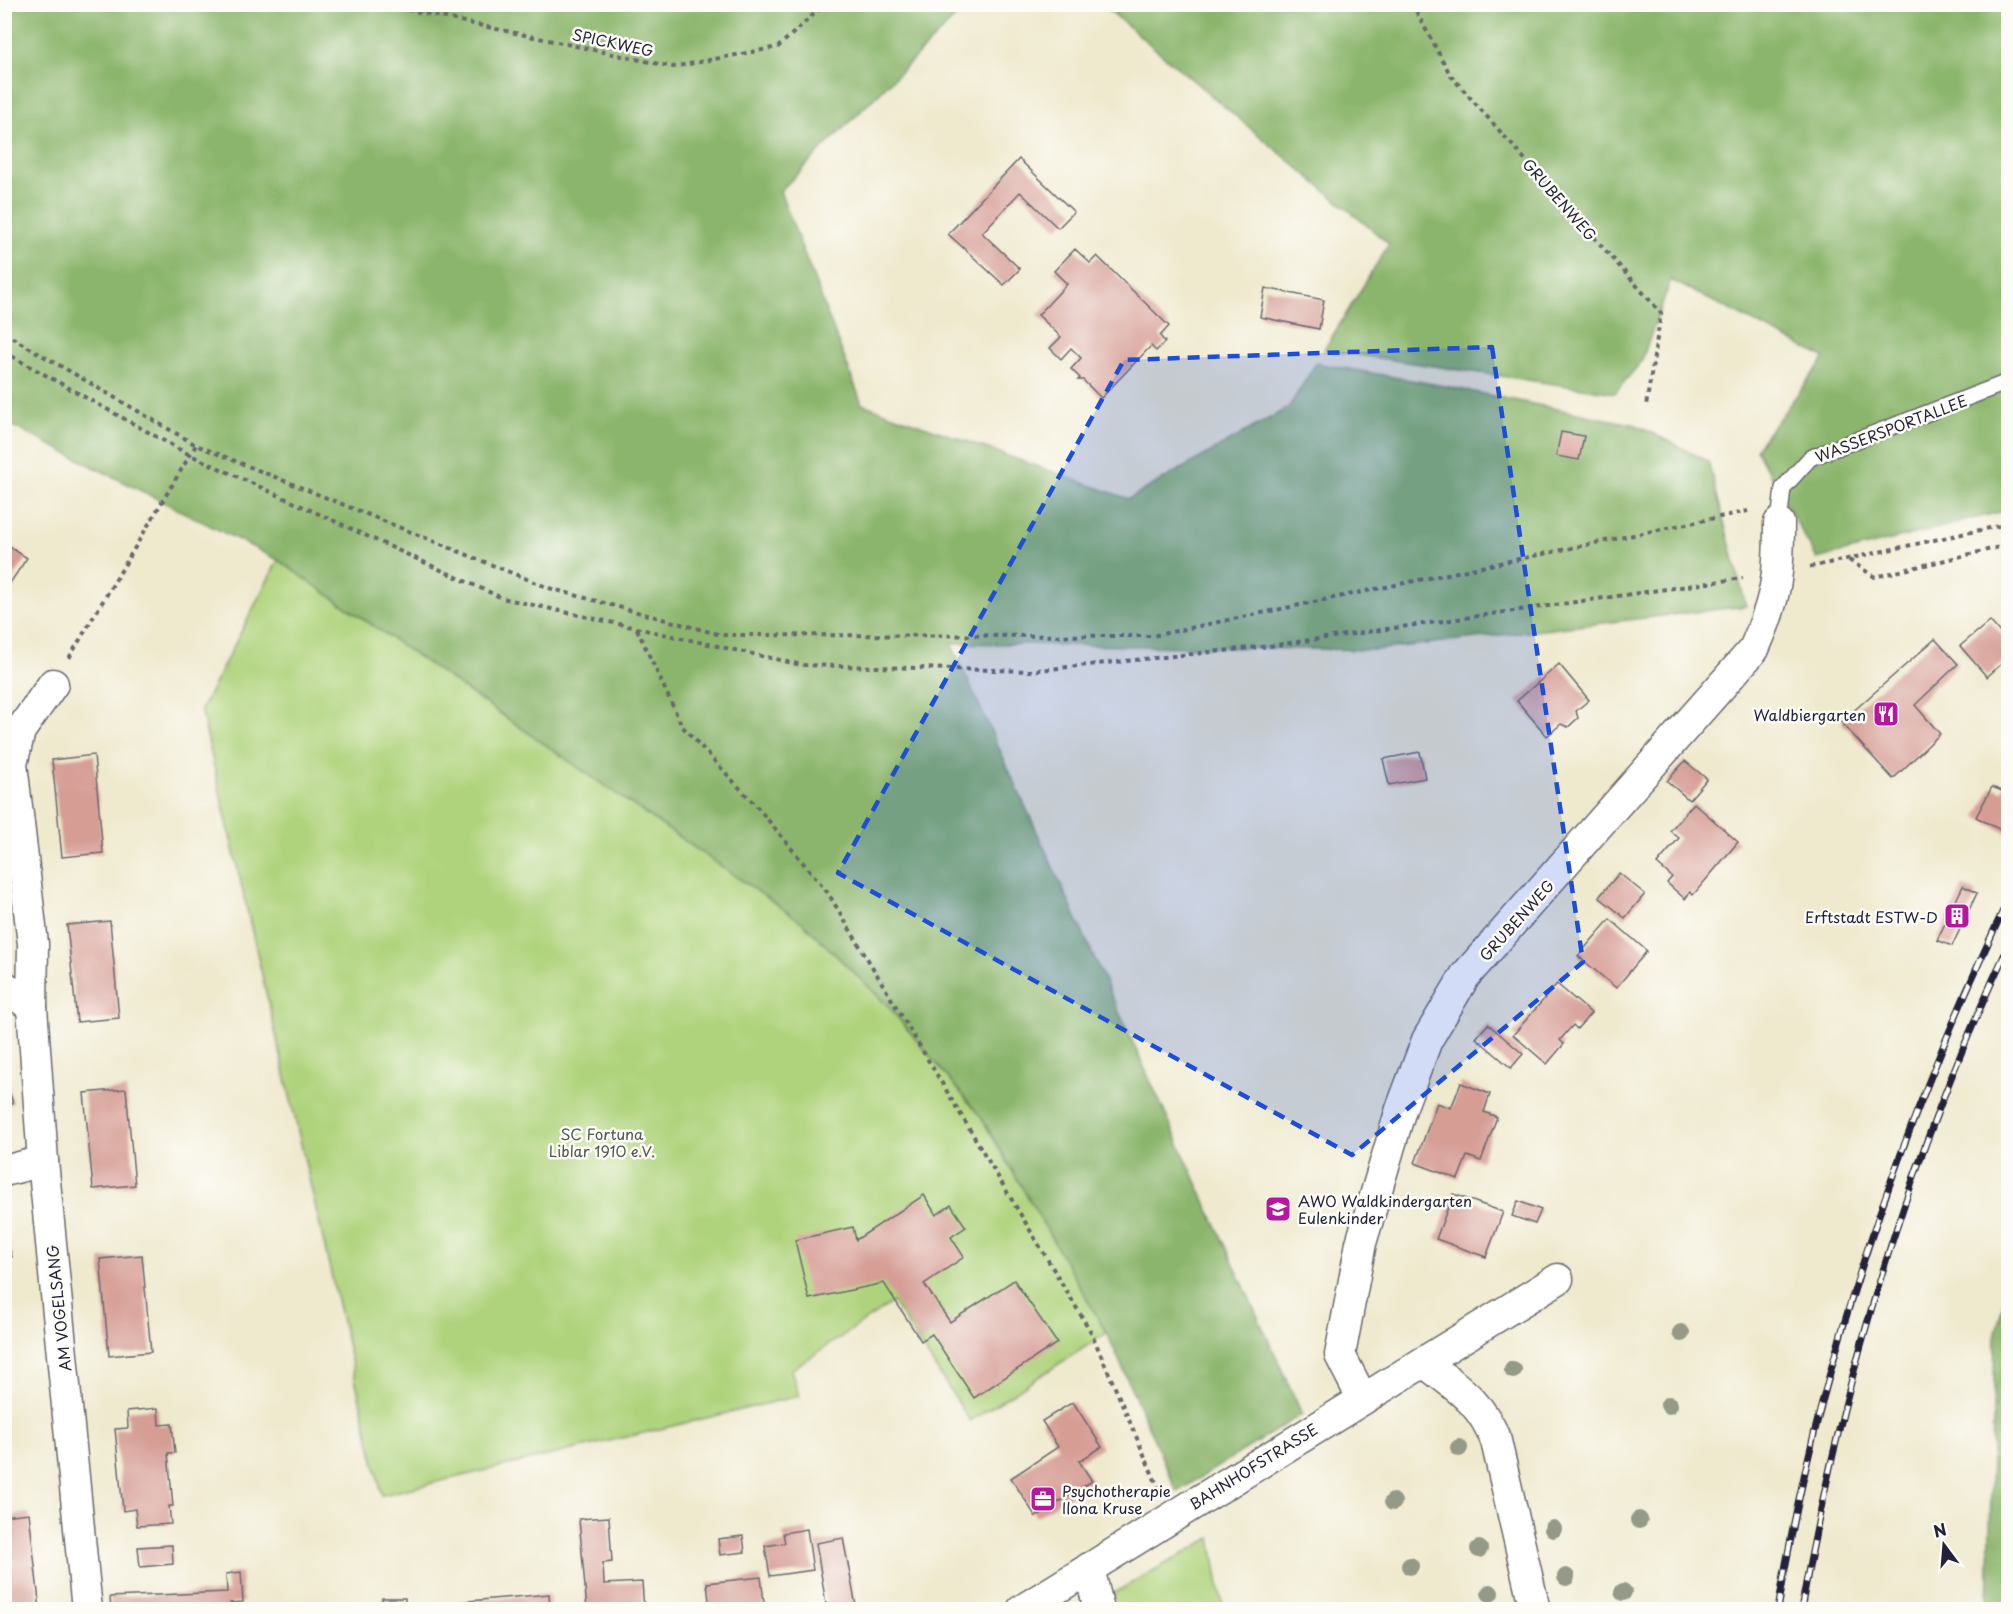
<svg xmlns="http://www.w3.org/2000/svg" width="2013" height="1614" font-family="'Playpen Sans',sans-serif">
<rect width="100%" height="100%" fill="#fdfcf7"/>
<filter id="ink" filterUnits="userSpaceOnUse"><feTurbulence type="fractalNoise" baseFrequency=".0167" numOctaves="2"/><feDisplacementMap in="SourceGraphic" scale="12" xChannelSelector="R" yChannelSelector="G"/><feConvolveMatrix kernelMatrix="1 2 1 2 8 2 1 2 1" color-interpolation-filters="sRGB"/></filter>
<filter id="wash" filterUnits="userSpaceOnUse"><feTurbulence type="fractalNoise" baseFrequency=".008" numOctaves="4" result="noise"/><feDisplacementMap in="SourceGraphic" scale="24" xChannelSelector="R" yChannelSelector="G"/><feGaussianBlur stdDeviation="1.35" result="paint"/><feColorMatrix in="noise" values="0 0 0 0 0 0 0 0 0 0 0 0 0 0 0 0 0 1.4 0 .05"/><feComposite in="paint" operator="in"/></filter>
<g filter="url(#wash)">
<rect width="100%" height="100%" fill="#efe9ce"/>
<g fill="#afd37c" stroke="#687a5c" stroke-width="1.5">
<polygon points="278,560 802,922 888,1006 981,1117 1107,1333 970,1421 893,1302 791,1370 799,1396 382,1495 201,710"/>
<polygon points="1211,1538 1223,1609 1086,1609"/>
</g>
<g fill="#8bb56c" stroke="#566c54" stroke-width="1.5">
<polygon points="4,5 968,5 780,191 862,404 1129,499 1289,407 1316,363 1444,386 1636,425 1708,461 1746,606 1375,650 951,643 1302,1414 1177,1492 1107,1333 981,1117 888,1006 802,922 278,560 5,422"/>
<polygon points="1103,5 2008,5 2008,510 1817,559 1756,449 1825,358 1671,280 1641,362 1615,393 1324,350 1389,244"/>
<polygon points="2008,1284 2008,1609 1988,1609 1995,1337"/>
</g>
<g id="blocks">
<g fill="#d69d95">
<polygon points="1019,159 1074,212 1058,228 1020,192 982,233 1020,269 1004,285 948,234"/>
<polygon points="1075,249 1090,263 1097,256 1169,326 1160,336 1165,342 1156,351 1151,346 1101,398 1083,380 1078,380 1080,378 1071,369 1081,358 1071,348 1061,359 1050,348 1061,337 1038,315 1067,284 1054,271"/>
<polygon points="1265,288 1324,300 1319,329 1260,317"/>
<polygon points="1561,432 1584,436 1579,460 1556,456"/>
<polygon points="4,543 27,558 8,586 4,584"/>
<polygon points="1990,621 2008,642 2008,658 1987,677 1960,646"/>
<polygon points="1935,639 1958,664 1915,705 1940,734 1893,779 1841,722"/>
<polygon points="1559,664 1589,700 1576,711 1578,718 1568,727 1561,724 1547,736 1517,701"/>
<polygon points="1420,752 1425,778 1389,785 1383,759"/>
<polygon points="94,755 103,853 62,857 52,760"/>
<polygon points="1685,761 1707,779 1689,800 1667,781"/>
<polygon points="2008,779 2008,834 1976,817 1992,787 2002,791"/>
<polygon points="1694,803 1738,842 1693,895 1690,892 1685,899 1667,883 1672,877 1657,864 1679,838 1670,831"/>
<polygon points="1619,873 1645,894 1625,918 1599,897"/>
<polygon points="1963,886 1977,893 1952,946 1937,940"/>
<polygon points="1610,919 1647,951 1616,988 1578,956"/>
<polygon points="110,921 119,1018 77,1022 67,925"/>
<polygon points="1557,984 1591,1013 1577,1029 1573,1025 1560,1040 1564,1044 1547,1064 1513,1035"/>
<polygon points="1488,1024 1523,1054 1511,1068 1476,1038"/>
<polygon points="4,1076 13,1103 4,1105"/>
<polygon points="1461,1083 1490,1094 1484,1112 1497,1117 1481,1161 1467,1156 1458,1179 1415,1163 1437,1103 1451,1108"/>
<polygon points="126,1089 135,1185 93,1189 84,1093"/>
<polygon points="1453,1194 1503,1212 1486,1257 1436,1239"/>
<polygon points="924,1195 936,1215 951,1205 966,1227 951,1237 964,1257 924,1284 950,1322 1014,1280 1057,1343 974,1398 932,1334 921,1341 884,1283 809,1299 795,1240 853,1227 856,1240"/>
<polygon points="1518,1201 1541,1210 1535,1224 1512,1216"/>
<polygon points="4,1231 12,1257 4,1259"/>
<polygon points="142,1255 151,1352 109,1356 100,1259"/>
<polygon points="1073,1402 1102,1447 1079,1461 1092,1481 1036,1517 1011,1478 1058,1447 1042,1421"/>
<polygon points="158,1408 159,1425 172,1424 175,1453 168,1453 173,1506 169,1506 171,1524 137,1526 135,1509 123,1511 115,1429 128,1428 127,1411"/>
<polygon points="29,1513 40,1610 4,1610 4,1559 7,1558 4,1516"/>
<polygon points="609,1517 612,1562 603,1563 604,1584 642,1582 644,1610 587,1610 579,1519"/>
<polygon points="807,1529 813,1570 770,1576 765,1546 785,1543 783,1533"/>
<polygon points="743,1536 745,1552 720,1555 718,1539"/>
<polygon points="843,1538 856,1606 827,1610 816,1543"/>
<polygon points="172,1545 173,1564 140,1567 138,1547"/>
<polygon points="241,1572 243,1602 230,1603 231,1610 111,1609 110,1597 227,1592 226,1574"/>
<polygon points="761,1577 765,1610 710,1610 707,1583"/>
<polygon points="549,1594 550,1610 458,1610 458,1602"/>
<rect x="382" y="1598" width="23" height="12"/>
</g>
</g>
</g>
<g filter="url(#ink)">
<use href="#blocks" fill-opacity="0" stroke="#6a686e" stroke-width="1.5"/>
<g fill="none" stroke-linecap="round" stroke-linejoin="round">
<g stroke="#6a686e" stroke-width="18">
<polyline id="lane" points="1779,523 1783,488 1810,458 2008,382"/>
</g>
<g stroke="#6a686e" stroke-width="33">
<g id="street">
<polyline points="4,986 32,1007 43,1161 87,1610"/>
<polyline points="32,1007 33,944 12,764 20,731 53,684"/>
<polyline points="4,1171 43,1161"/>
<path d="M1424,1362c32,25 57,39 72,79l39,169"/>
<path d="M1362,1398l-22,-43 21,-112 40,-134 26,-69 38,-64 289,-327c22,-50 25,-71 25,-126"/>
<polyline points="1089,1568 1099,1610"/>
<polyline points="1022,1610 1558,1279"/>
</g>
</g>
<g stroke="#6a686e" stroke-width="4" stroke-dasharray="4.5 4.5" stroke-linecap="butt">
<polyline points="381,4 673,67 778,47 825,4"/>
<polyline points="1412,4 1451,76 1661,313 1646,406"/>
<polyline points="4,333 196,445 549,588 721,635 1152,636 1748,511"/>
<polyline points="4,352 184,452 502,598 802,665 1030,671 1269,646 1743,578"/>
<polyline points="1849,560 1875,577 2008,545"/>
<polyline points="1810,567 2008,524"/>
<polyline points="637,629 682,726 759,809 828,893 1091,1332 1158,1487"/>
<polyline points="69,658 196,445"/>
</g>
<use href="#lane" stroke="#fff" stroke-width="15"/>
<use href="#street" stroke="#fff" stroke-width="30"/>
<g stroke="#22223b" stroke-width="7">
<g id="rail">
<path d="M1778,1610c40,-248 124,-485 230,-710"/>
<path d="M1801,1610c41,-229 108,-453 207,-663"/>
</g>
</g>
<use href="#rail" stroke="#fdfcf7" stroke-width="4.5" stroke-dasharray="14" stroke-linecap="butt"/>
</g>
<g fill="#959988">
<circle cx="1681" cy="1333" r="9"/>
<circle cx="1513" cy="1370" r="9"/>
<circle cx="1669" cy="1405" r="9"/>
<circle cx="1459" cy="1448" r="9"/>
<circle cx="1393" cy="1502" r="9"/>
<circle cx="1639" cy="1520" r="9"/>
<circle cx="1553" cy="1529" r="9"/>
<circle cx="1479" cy="1549" r="9"/>
<circle cx="1410" cy="1566" r="9"/>
<circle cx="1566" cy="1577" r="9"/>
<circle cx="1623" cy="1592" r="9"/>
<circle cx="1490" cy="1593" r="9"/>
</g>
</g>
<path fill="#1d4ed8" fill-opacity="0.2" stroke="#1d4ed8" stroke-width="4.5" stroke-dasharray="12 8" stroke-linejoin="round" d="M1492,347l91,615 -231,193 -514,-282 286,-513z"/>
<defs>
<g id="restaurant-square" transform="scale(1.35)"><rect x="-9" y="-9" width="18" height="18" rx="4" fill="#b5179e" stroke="#fdfcf7"/><path d="M-5-6h1v4h1v-4h1v4h1v-4h1v5L-1.5 .5V6h-2V.5L-5-1ZM5-6V6H3V1.5H1.5Q1.5-4 5-6Z" fill="#fff"/></g>
<g id="building-square" transform="scale(1.35)"><rect x="-9" y="-9" width="18" height="18" rx="4" fill="#b5179e" stroke="#fdfcf7"/><path d="M-4-6H4V6H1V3H-1V6H-4ZM-2.5-4.3h1.7v1.8h-1.7ZM.8-4.3h1.7v1.8H.8ZM-2.5-1h1.7V.8h-1.7ZM.8-1h1.7V.8H.8Z" fill="#fff"/></g>
<g id="school-square" transform="scale(1.35)"><rect x="-9" y="-9" width="18" height="18" rx="4" fill="#b5179e" stroke="#fdfcf7"/><path d="M0-5L7-2L0 1L-7-2ZM-4 1L0 2.5L4 1V4Q0 6-4 4Z" fill="#fff"/></g>
<g id="office-square" transform="scale(1.35)"><rect x="-9" y="-9" width="18" height="18" rx="4" fill="#b5179e" stroke="#fdfcf7"/><path d="M-6-3h4V-5.5h4V-3h4V5H-6ZM-1-4.5V-3h2v-1.5ZM-6 0V1H6V0Z" fill="#fff"/></g>
</defs>
<g fill-rule="evenodd">
<use href="#restaurant-square" x="1886" y="714"/>
<use href="#building-square" x="1957" y="916"/>
<use href="#school-square" x="1278" y="1209"/>
<use href="#office-square" x="1043" y="1499"/>
</g>
<g text-anchor="middle" dominant-baseline="central" stroke-width="5" stroke-linejoin="round" paint-order="stroke">
<g font-size="15" fill="#22223b" stroke="#fdfcf7">
<text transform="translate(613 42) rotate(12)">SPICKWEG</text>
<text transform="translate(1560 199) rotate(49)">GRUBENWEG</text>
<text transform="translate(1891 428) rotate(-21)">WASSERSPORTALLEE</text>
<text transform="translate(1516 920) rotate(-48)">GRUBENWEG</text>
<text transform="translate(58 1308) rotate(-96)">AM VOGELSANG</text>
<text transform="translate(1253 1466) rotate(-32)">BAHNHOFSTRASSE</text>
</g>
<g font-size="15" fill="#22223b" stroke="#fdfcf7" text-anchor="end">
<text x="1866" y="714">Waldbiergarten</text>
<text x="1938" y="916">Erftstadt ESTW-D</text>
<text x="1298" y="1200" text-anchor="start">AWO Waldkindergarten<tspan x="1298" dy="17">Eulenkinder</tspan></text>
<text x="1062" y="1490" text-anchor="start">Psychotherapie<tspan x="1062" dy="17">Ilona Kruse</tspan></text>
</g>
<g font-size="15" fill="#4c574e" stroke="#fdfcf7">
<text x="602" y="1133">SC Fortuna<tspan x="602" dy="17">Liblar 1910 e.V.</tspan></text>
</g>
</g>
<rect width="2013" height="1614" fill="none" stroke="#fdfcf7" stroke-width="24"/>
<g transform="translate(1944 1545) rotate(344)" stroke="#fdfcf7" stroke-width="4.5" paint-order="stroke">
<path d="M0-4.5L10 22L0 15L-10 22Z" fill="#22223b"/>
<text y="-9" font-size="16" font-weight="bold" text-anchor="middle" fill="#22223b">N</text>
</g>
</svg>
